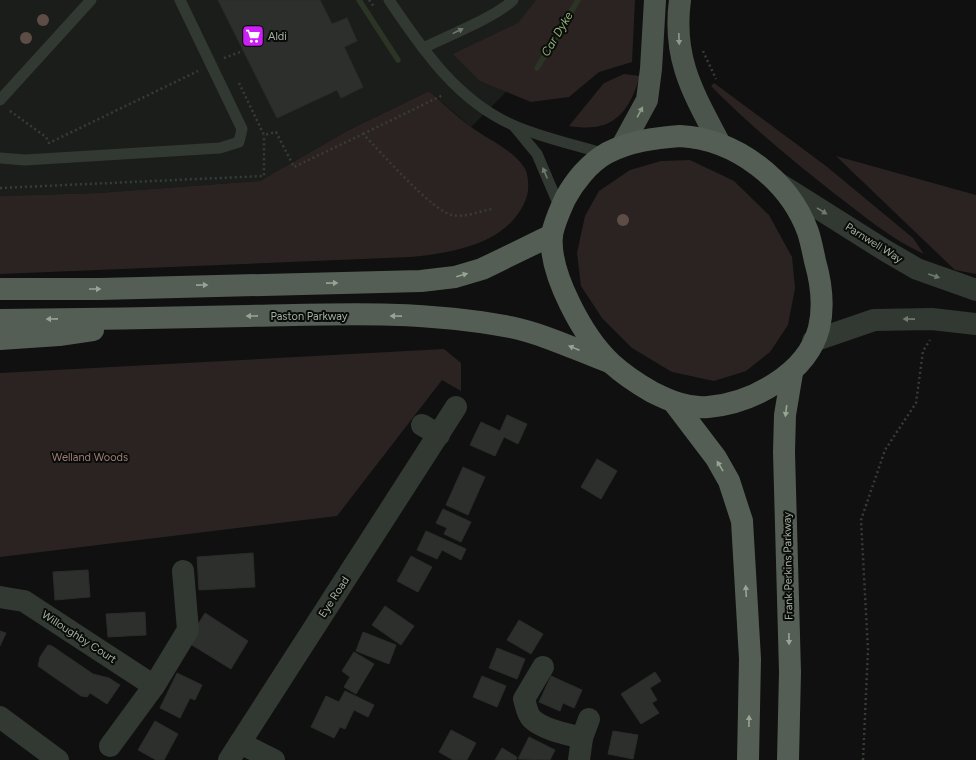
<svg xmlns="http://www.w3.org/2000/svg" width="976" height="760" font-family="Figtree,sans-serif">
<rect width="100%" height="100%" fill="#0f100f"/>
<polygon fill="#1b1d1b" points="0,0 561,0 511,87 471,127 429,91 347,131 260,181 98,193 0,196"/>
<g fill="#2b2321">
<polygon points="536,0 635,0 632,62 599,72 569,97 531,102 480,81 453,54 518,23"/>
<path d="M624,74l16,2c-12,39 -28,57 -71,50l35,-43z"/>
<path d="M714,83l112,83 87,72 11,16c-33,-15 -60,-38 -89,-60 -43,-34 -85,-68 -124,-108z"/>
<path d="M429,91c14,12 27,25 42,36 16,12 41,22 53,40 5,7 5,22 3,29 -16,48 -74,57 -117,61l-410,17v-78l98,-3 162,-12 87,-50z"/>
<polygon points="836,156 976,195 976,274 955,270"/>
<polygon points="690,160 734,181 769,215 792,257 795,288 788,325 770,352 746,371 714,381 672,372 632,348 602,318 581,286 577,253 585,216 599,191 630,170 661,161"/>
<polygon points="444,349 461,363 461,391 442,380 337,516 0,557 0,373"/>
</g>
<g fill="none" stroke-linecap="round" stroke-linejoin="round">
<g stroke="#2b3425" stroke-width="5.5">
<polyline points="359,0 398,60"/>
<polyline points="537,68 578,0"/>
</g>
</g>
<g fill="#2c2f2c" stroke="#292c29">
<polygon points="218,0 320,0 332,24 347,18 357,41 344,47 363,87 341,98 337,90 277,118"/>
<polygon points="507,415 527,424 518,444 504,437 495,456 470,445 481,422 500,431"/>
<polygon points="597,459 617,471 601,499 581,487"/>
<polygon points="463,467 485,477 468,515 446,505"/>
<polygon points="443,509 471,522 461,542 444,534 447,528 436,523"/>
<polygon points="426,531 466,549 461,560 442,550 437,559 417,550"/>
<polygon points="253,553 255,587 199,590 197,557"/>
<polygon points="411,556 432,567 418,592 397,581"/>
<polygon points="88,570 90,597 55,600 53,572"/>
<polygon points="385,606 414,626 401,645 372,625"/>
<polygon points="145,612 146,635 108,637 106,614"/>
<polygon points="205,613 248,641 231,669 187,642"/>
<polygon points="519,620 543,634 531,654 507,640"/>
<polygon points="0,631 6,633 0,646"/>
<polygon points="363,632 396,645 389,664 356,651"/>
<polygon points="48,645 52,646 93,674 109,678 120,685 107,704 90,693 87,697 81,696 38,666 40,657"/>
<polygon points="497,648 525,659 517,679 489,668"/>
<polygon points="354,652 374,664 356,694 344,687 350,677 342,671"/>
<polygon points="655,672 661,681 650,688 657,700 652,703 659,713 641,724 621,694"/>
<polygon points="177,673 202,685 195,700 190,698 180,718 160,708"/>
<polygon points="482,676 506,686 497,707 473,697"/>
<polygon points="551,676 582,690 574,708 563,703 560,711 539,702"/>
<polygon points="345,691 374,705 368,717 354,710 345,729 340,727 334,738 311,727 326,696 339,702"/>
<polygon points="155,721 178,734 164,760 156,760 138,750"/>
<polygon points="451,730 476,743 467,760 453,760 439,752"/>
<polygon points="613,731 638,735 633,759 608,754"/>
<polygon points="529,737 555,750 550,760 518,759"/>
<polygon points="502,748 517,757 516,760 495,760"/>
</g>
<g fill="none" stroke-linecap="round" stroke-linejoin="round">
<g stroke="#373c36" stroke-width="2.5" stroke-dasharray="2 3" stroke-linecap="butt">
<polyline points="369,0 375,8"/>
<polyline points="703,51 716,79"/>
<polyline points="224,58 243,51"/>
<path d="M239,83l25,52 12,-3 18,35 69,-33c17,17 69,77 89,81 12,3 28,-4 40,-6"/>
<polyline points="10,111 46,137 49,143 198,71"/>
<polyline points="363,134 443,95"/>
<polyline points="0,188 264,176 264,135"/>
<polyline points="863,760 868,650 861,520 885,450 916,403 923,351 930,340"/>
</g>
<g stroke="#323832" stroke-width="11">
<path d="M389,0c33,49 69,102 126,126 28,12 61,19 90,28"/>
<path d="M423,48c22,-11 75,-32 90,-48"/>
<polyline points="0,100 91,0"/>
<polyline points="514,126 537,154 560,208"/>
<polyline points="0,158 25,160 220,148 239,142 242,129 180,0"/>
</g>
<g stroke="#323832" stroke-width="22">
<polyline points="422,425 439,435"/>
<polyline points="0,597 24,601 154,686 110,746"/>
<path d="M543,667l-19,32c2,6 3,15 8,20 12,11 35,15 50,19"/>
<polyline points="154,686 188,630 183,571"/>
<polyline points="240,743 274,760"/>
<polyline points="229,760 456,407"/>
<polyline points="579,760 582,738 589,719"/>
</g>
<g stroke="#323832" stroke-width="22">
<polyline points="778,183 886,251 917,269 976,290"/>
<polyline points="813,341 874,320 932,319 976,324"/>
<polyline points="0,717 58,760"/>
</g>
<g stroke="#4c554c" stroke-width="22">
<path d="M680,0c-8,60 14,94 40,144"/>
<polyline points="622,146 647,100 651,69 655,0"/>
</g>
<g stroke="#545e54" stroke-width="22">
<path d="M680,136c56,3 109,44 128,96 3,9 5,20 7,29 6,21 9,46 4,67 -12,46 -67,75 -111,79 -20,2 -38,-6 -56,-15 -14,-8 -29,-18 -41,-29 -27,-25 -63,-90 -59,-128 2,-12 8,-25 13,-36 9,-17 24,-36 42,-46 23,-12 48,-15 73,-17z"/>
<polyline points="0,289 100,289 421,281 455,277 482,269 552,235"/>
<path d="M0,320c83,-1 165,-2 248,-4 87,-2 176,-6 262,11 34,7 67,23 99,35"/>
<polyline points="0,339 59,335 93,330"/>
<polyline points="675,404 716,458 729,481 742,521 750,659 748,760"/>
<polyline points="788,760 790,672 784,452 785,415 792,373"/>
</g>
</g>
<g fill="#5e4c47">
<circle cx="43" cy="20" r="6"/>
<circle cx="26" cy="38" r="6"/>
<circle cx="623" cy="220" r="6"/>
</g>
<defs><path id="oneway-solid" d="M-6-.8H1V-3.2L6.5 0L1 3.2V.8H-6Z"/></defs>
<g fill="#707b6e">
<use href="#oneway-solid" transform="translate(458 31) rotate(-26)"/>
<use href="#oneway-solid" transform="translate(545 173) rotate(-113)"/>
<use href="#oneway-solid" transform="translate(822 211) rotate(32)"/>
<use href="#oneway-solid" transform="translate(934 276) rotate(19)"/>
<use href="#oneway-solid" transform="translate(909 319) rotate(-179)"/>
</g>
<g fill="#8c9b8a">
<use href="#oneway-solid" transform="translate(679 39) rotate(88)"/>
<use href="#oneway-solid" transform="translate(640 112) rotate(-62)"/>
</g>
<g fill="#96a594">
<use href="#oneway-solid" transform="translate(462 275) rotate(-16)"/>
<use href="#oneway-solid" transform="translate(332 283) rotate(-1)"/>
<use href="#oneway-solid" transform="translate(202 285) rotate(-1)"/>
<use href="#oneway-solid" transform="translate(95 289)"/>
<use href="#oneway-solid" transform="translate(252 316) rotate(179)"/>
<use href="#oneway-solid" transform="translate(396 316) rotate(-179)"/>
<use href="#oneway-solid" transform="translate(52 319) rotate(179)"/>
<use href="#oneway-solid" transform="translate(574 348) rotate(-158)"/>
<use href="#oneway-solid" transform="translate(786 411) rotate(97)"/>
<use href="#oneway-solid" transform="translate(720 466) rotate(-121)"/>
<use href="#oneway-solid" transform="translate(746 591) rotate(-93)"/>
<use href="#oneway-solid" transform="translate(789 639) rotate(89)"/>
<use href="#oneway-solid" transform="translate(749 721) rotate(-89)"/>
</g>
<defs>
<g id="supermarket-square" transform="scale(1.15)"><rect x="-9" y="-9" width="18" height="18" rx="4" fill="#cd1ff8" stroke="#0a0b0a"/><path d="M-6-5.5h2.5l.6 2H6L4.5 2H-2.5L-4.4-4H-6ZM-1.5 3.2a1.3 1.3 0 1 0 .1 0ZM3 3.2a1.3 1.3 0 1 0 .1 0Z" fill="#fff"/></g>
</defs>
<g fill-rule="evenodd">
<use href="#supermarket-square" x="253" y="36"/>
</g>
<g text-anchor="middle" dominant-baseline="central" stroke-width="4" stroke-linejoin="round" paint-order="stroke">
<g font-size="11" fill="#a2b29f" stroke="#0a0b0a" text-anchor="start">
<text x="268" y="36">Aldi</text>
</g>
<g font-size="11" fill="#a2b29f" stroke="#0a0b0a">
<text transform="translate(874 243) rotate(32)">Parnwell Way</text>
<text x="309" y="316">Paston Parkway</text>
<text transform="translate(788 566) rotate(-91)">Frank Perkins Parkway</text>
<text transform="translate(334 597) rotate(-57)">Eye Road</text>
<text transform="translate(79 637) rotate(33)">Willoughby Court</text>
</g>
<g font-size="11" fill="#9e7d75" stroke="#0a0b0a">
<text x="90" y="457">Welland Woods</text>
</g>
<g font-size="12" font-style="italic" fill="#8baf74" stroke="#0a0b0a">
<text transform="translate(557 34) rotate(-59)">Car Dyke</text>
</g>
</g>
</svg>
